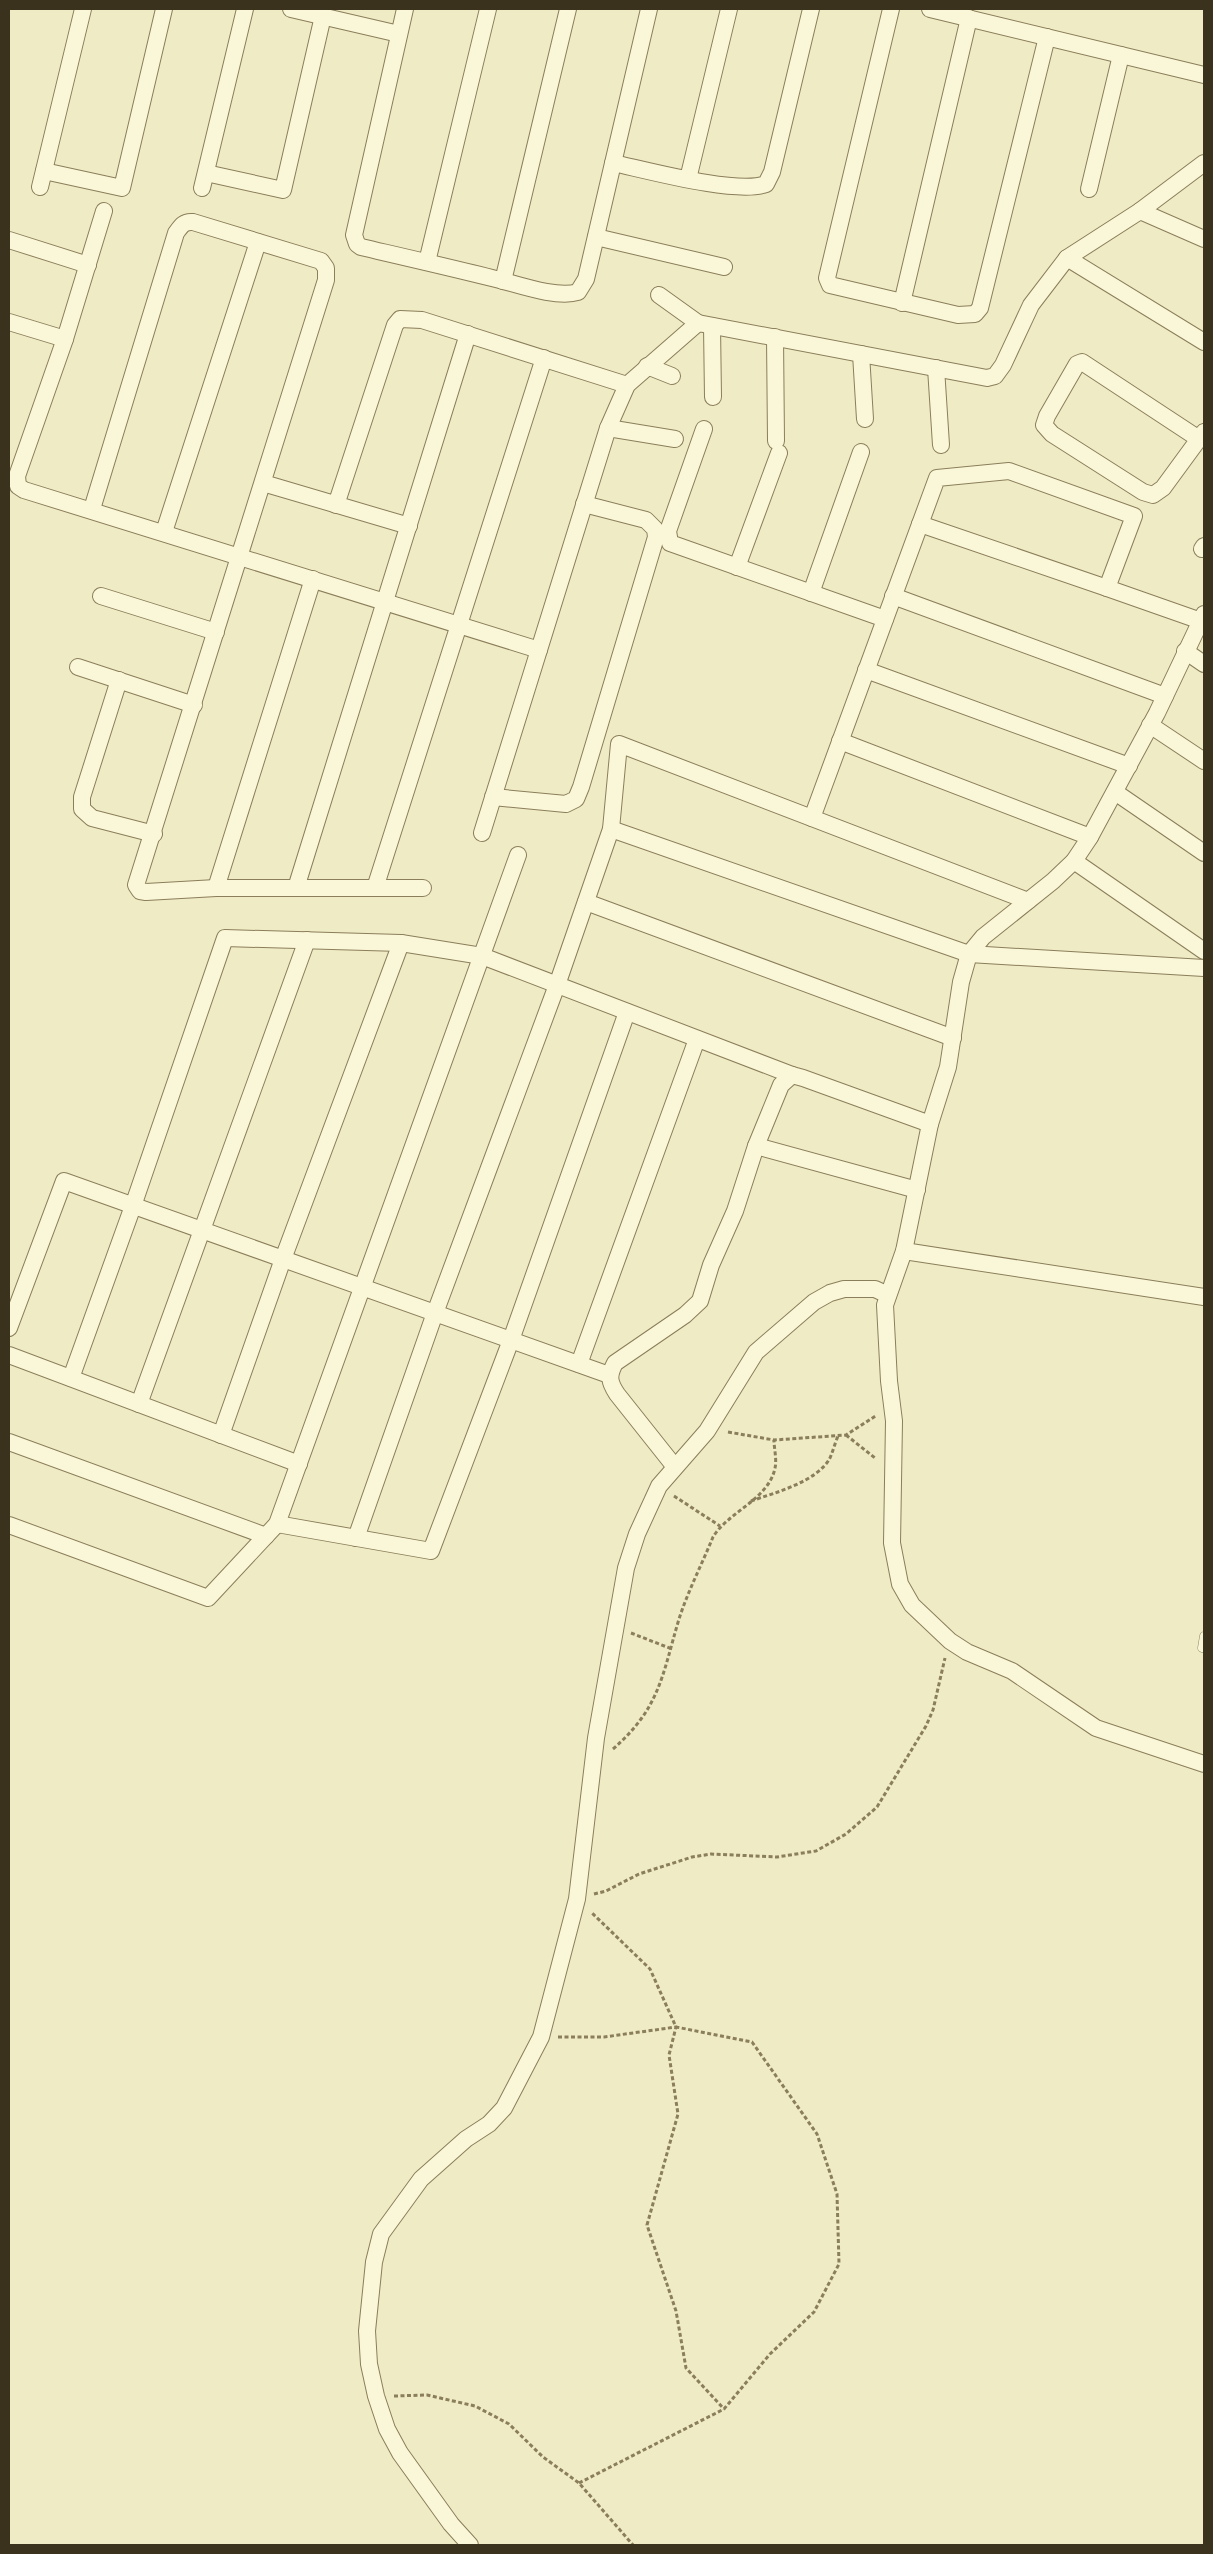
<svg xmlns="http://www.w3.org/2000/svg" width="1213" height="2554" font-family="Georgia,serif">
<rect width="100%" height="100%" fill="#efebc5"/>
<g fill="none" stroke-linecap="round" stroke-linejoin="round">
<g stroke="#8b7e5a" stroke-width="9">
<polyline id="service" points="1202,1648 1204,1636"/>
</g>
<g stroke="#8b7e5a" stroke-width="18">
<g id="minor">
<polyline points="291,9 399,34"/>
<path d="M405,9l-51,226 3,9 4,3c43,10 87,20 131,31 22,5 64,21 86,14l8,-13 63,-270"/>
<polyline points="891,9 827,278 830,285 958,315 975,314 980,308 1047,37"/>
<polyline points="930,9 1204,75"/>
<path d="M613,163c33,7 124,32 153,21l6,-12 39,-163"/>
<polyline points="44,171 122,188 164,9"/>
<polyline points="206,173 283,190 323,16"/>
<polyline points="688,179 729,9"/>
<polyline points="40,187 83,9"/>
<polyline points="202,188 245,9"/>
<polyline points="1089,189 1121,55"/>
<polyline points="104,211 65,339 17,476 18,486 24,490 539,650"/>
<polyline points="1140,211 1204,163"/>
<polyline points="596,237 724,267"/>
<polyline points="9,240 88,265"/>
<polyline points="1067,258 1204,342"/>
<polyline points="427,262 488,9"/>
<polyline points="503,281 568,9"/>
<polyline points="659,295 698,323"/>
<polyline points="902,303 969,18"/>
<polyline points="9,322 65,339"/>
<polyline points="712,326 713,397"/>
<polyline points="775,337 776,441"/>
<polyline points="861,354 865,419"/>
<polyline points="647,366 672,376"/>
<polyline points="936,368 941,445"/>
<polyline points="608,428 675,439"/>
<polyline points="704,429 668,531 670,543 885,619"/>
<polyline points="1199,439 1082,362 1077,364 1047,416 1044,425 1052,434 1143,492 1153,495 1163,488 1204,432"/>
<polyline points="263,483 409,526"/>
<polyline points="336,505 395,325 400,319 422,320 627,385"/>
<path d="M92,509l84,-276c5,-7 8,-12 17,-11l128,39 5,7v12l-190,605 4,6 6,1 70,-4h207"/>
<polyline points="920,524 1107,588"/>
<polyline points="164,532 258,242"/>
<polyline points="1202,549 1204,546"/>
<polyline points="737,567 779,453"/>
<polyline points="811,593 861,452"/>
<polyline points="101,596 216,632"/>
<polyline points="893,596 1165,696"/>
<polyline points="1204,614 1157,713 1090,837 1074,861 1053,881 983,937 969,954 961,982 948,1067 930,1124 904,1251 885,1305 889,1381 894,1421 892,1543 900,1584 912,1605 950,1641 967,1652 1012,1671 1096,1728 1204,1764"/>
<polyline points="1185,651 1204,664"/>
<polyline points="78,667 194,705"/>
<polyline points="866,670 1129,766"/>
<polyline points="119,680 82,797 82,809 92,818 154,834"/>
<polyline points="1150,725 1204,761"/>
<polyline points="840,741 1090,837"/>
<polyline points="1115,792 1204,853"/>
<polyline points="493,797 566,804 576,799 581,787 656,537 655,529 646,520 584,504"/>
<polyline points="812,818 937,478 1009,471 1134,516 1107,588 1201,621"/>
<polyline points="611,829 969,954 1204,968"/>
<polyline points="482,833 608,428 627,385 698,323 987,378 995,376 1003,365 1031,305 1067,258 1140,211 1204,239"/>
<polyline points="1074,861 1204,951"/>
<polyline points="216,888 313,579"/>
<polyline points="296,888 468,334"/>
<polyline points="375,888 544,358"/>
<polyline points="586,902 953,1038"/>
<polyline points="756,1146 917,1190"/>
<polyline points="904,1251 1204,1297"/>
<polyline points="9,1328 64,1181 609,1375"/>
<polyline points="9,1355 299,1464"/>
<polyline points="579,1364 697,1039"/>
<polyline points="71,1378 133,1206 225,938 401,943 482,956 792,1075"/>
<polyline points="139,1404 307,940"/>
<polyline points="221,1435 283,1259 401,943"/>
<polyline points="9,1442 266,1536"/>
<path d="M675,1467l-58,-73c-8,-12 -9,-18 -2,-31l70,-48 15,-14 11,-36 24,-54 21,-65 25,-61 11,-10 11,3 127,46"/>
<polyline points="277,1524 431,1551 511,1340 627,1012"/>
<polyline points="9,1525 208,1598 277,1524 518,855"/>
<polyline points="356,1538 435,1313 557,985 611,829 619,744 1028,901"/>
<polyline points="470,2545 451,2524 400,2453 387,2429 376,2396 369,2364 367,2331 374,2262 381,2234 421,2179 466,2139 489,2124 504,2108 541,2037 577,1899 596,1738 626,1568 637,1534 659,1486 707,1431 756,1352 814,1302 830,1293 844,1289 875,1289 888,1295"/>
</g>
</g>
<g stroke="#8b7e5a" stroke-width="3" stroke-dasharray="4 2.5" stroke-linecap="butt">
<polyline points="728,1432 774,1440 846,1435 877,1415"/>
<polyline points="846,1435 875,1458"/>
<polyline points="674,1496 720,1526"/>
<path d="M751,1501c23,-8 66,-19 79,-43 3,-7 5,-15 8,-22"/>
<polyline points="631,1633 672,1649"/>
<path d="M613,1749c47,-41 49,-73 66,-130 9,-28 23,-55 34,-82 15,-25 56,-38 62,-69 2,-8 -1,-20 -1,-28"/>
<polyline points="594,1894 606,1891 639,1874 692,1857 711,1854 777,1857 816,1851 846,1834 877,1807 926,1726 933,1710 945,1658"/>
<polyline points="558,2037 604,2037 676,2027 669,2055 678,2114 647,2225 676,2311 686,2368 724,2409"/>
<polyline points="394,2396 427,2395 475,2406 509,2424 543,2457 579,2483 633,2545"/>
<polyline points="579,2483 724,2409 770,2354 814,2312 839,2264 837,2194 817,2134 752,2042 676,2027 650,1969 592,1913"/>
</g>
<use href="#service" stroke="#faf7d8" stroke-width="8"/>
<use href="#minor" stroke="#faf7d8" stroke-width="16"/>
</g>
<rect width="1213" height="2554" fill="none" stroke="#3b321e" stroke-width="20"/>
</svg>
